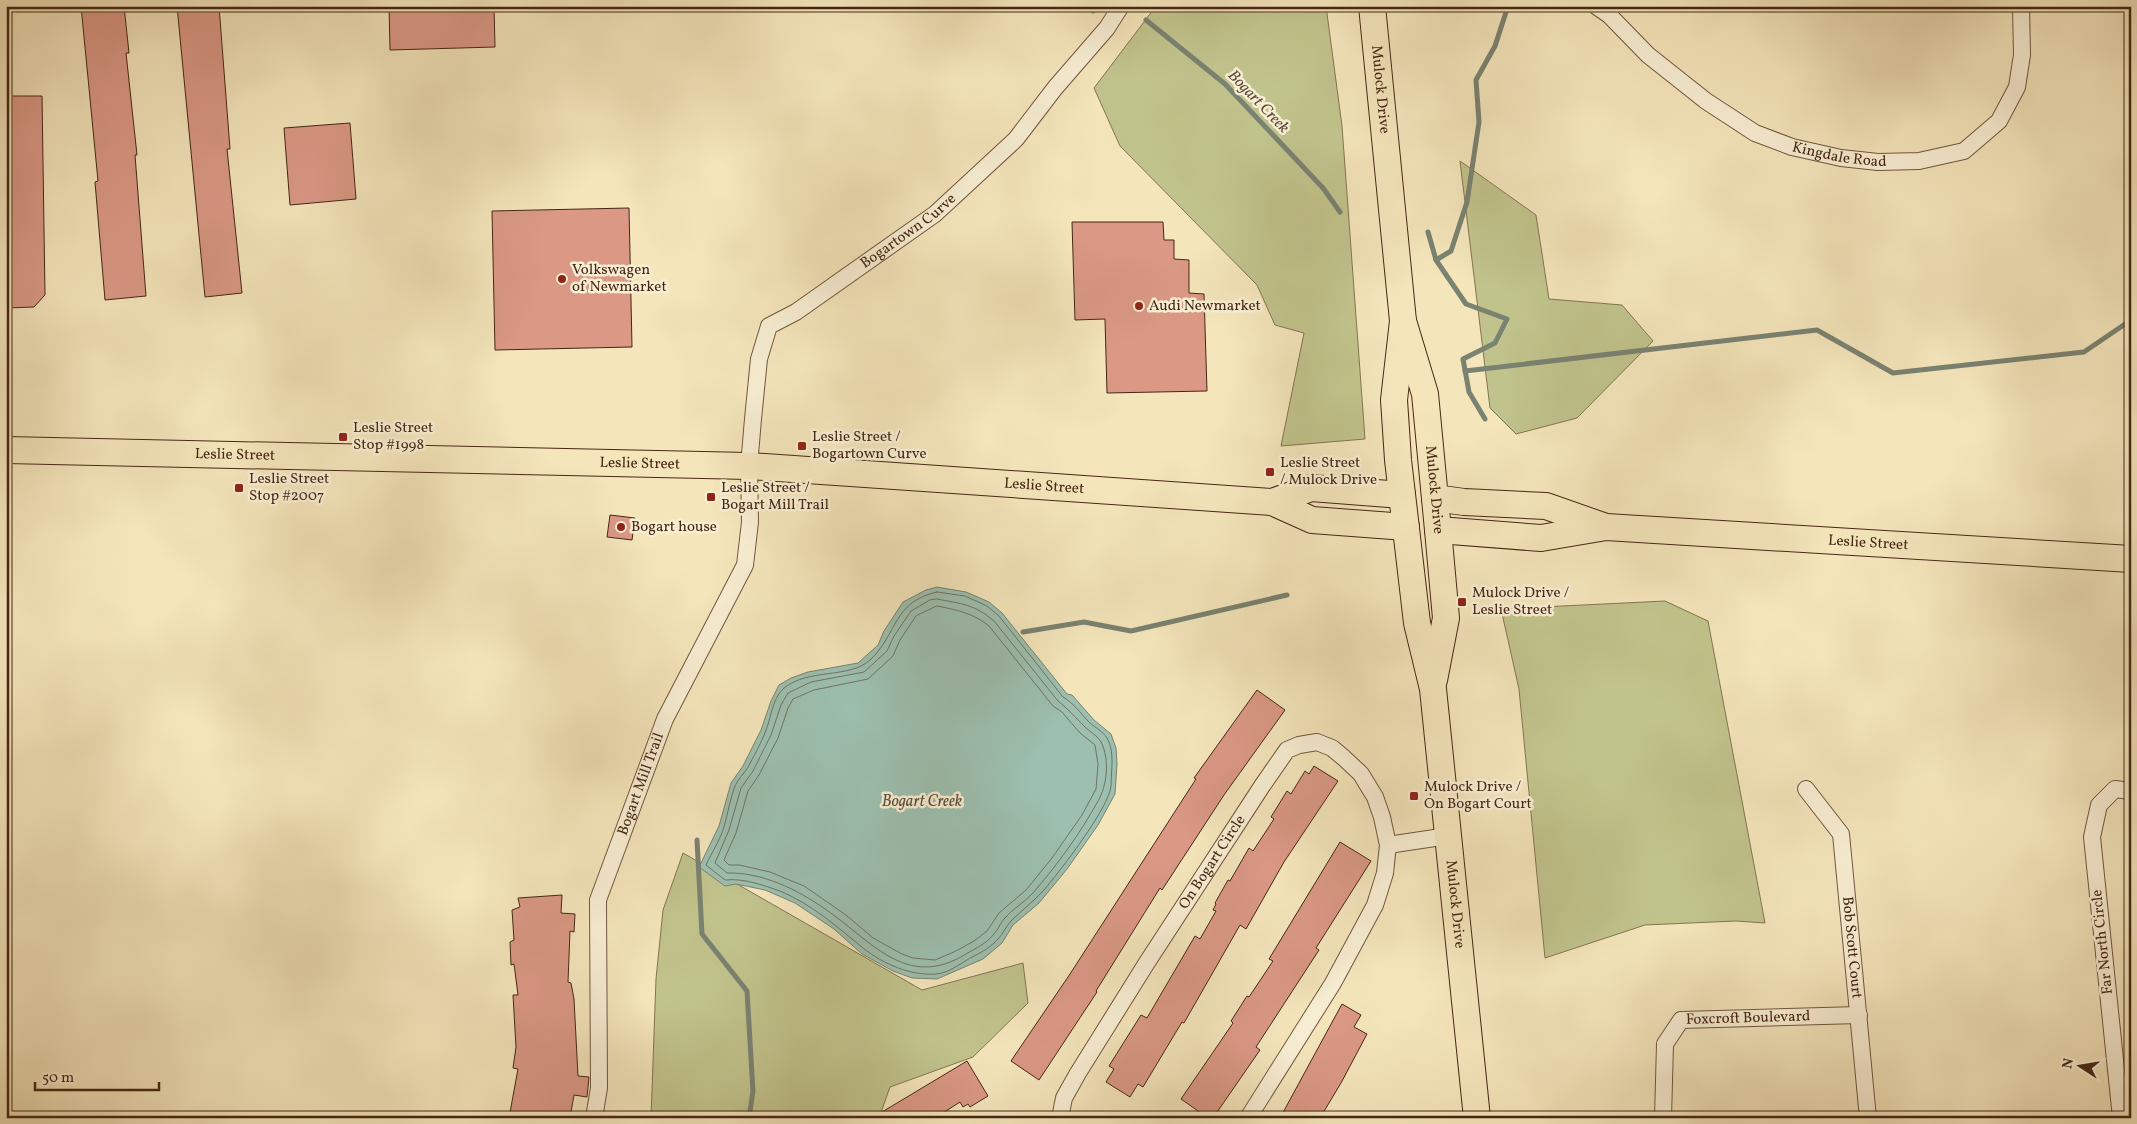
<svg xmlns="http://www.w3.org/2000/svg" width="2137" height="1124" font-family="Vollkorn,serif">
<rect width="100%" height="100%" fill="#f4e5bb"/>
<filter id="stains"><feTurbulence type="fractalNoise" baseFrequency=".004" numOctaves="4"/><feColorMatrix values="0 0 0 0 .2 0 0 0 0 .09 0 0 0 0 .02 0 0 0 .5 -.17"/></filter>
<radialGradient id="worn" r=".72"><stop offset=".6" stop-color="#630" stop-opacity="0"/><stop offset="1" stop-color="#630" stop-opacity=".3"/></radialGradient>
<g fill="#c1c38c" stroke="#847550">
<polygon points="1156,6 1326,6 1342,126 1365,439 1281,446 1304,333 1275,325 1257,285 1120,146 1094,88"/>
<polygon points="1460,161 1536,215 1549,299 1622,305 1653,341 1577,418 1516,434 1490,408"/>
<polygon points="1665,601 1708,621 1765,923 1736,921 1645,925 1545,958 1519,689 1501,609"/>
<polygon points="683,853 922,990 1023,963 1028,1003 973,1057 890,1087 879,1118 651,1118 656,979 663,910"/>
</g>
<polygon fill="#9cbfaf" stroke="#7a8271" points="937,587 966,592 989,602 1002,613 1067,694 1072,695 1094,720 1111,734 1116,748 1117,764 1115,794 1098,825 1067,869 1039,903 1013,925 1002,943 983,959 937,979 912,978 893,971 862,954 834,929 795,903 765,890 736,884 725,886 699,867 719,826 731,783 743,766 761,730 771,701 779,685 791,678 808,672 858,663 878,645 884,631 903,602 926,590"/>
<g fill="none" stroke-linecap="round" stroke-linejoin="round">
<g stroke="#717362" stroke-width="1">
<path d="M937,592l28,4 22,10 12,10 64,81c10,6 16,14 24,23 5,6 16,11 20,18 8,13 4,33 4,48 -2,22 -51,85 -67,104 -10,11 -22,20 -33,31 -5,5 -8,13 -13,18 -7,8 -16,13 -24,17 -12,6 -24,17 -38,18 -25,2 -53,-10 -73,-26 -27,-22 -50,-43 -83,-57 -18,-6 -36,-13 -55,-11l-19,-15c6,-13 14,-25 18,-38 4,-14 6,-28 11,-41 3,-7 9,-12 13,-19 6,-11 12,-22 17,-34 6,-14 7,-35 19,-45 25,-20 65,-9 86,-28 28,-26 22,-58 67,-68z"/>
<path d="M937,599c25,5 37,5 57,22l64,80c11,9 17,16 27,26 5,5 13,9 16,15 9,17 6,44 -3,59 -18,33 -41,64 -65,92 -9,10 -21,16 -29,26 -4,4 -6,11 -10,15 -8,10 -18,14 -28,20 -60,37 -95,-14 -141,-45 -28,-20 -64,-37 -98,-36l-12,-10 14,-33 12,-42 12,-17 18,-36 10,-30 7,-12 23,-11 53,-10 23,-21 7,-15 17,-25 19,-11z"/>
<path d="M937,606c20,4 36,7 52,20l64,80 9,6 18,21 15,12 3,19 -2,25 -14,26 -30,43 -26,32 -27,23 -12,18 -13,10 -18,10 -21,9 -22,-2 -11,-4 -29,-16 -27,-23 -42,-29 -34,-14 -31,-7h-10l-5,-5 12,-27 12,-42 11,-16 19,-37 10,-30 5,-9 21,-9 54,-11 25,-23 7,-16 16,-24z"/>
</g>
<g stroke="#7a8271" stroke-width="5">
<polyline points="1090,6 1093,11"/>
<polyline points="1146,20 1225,84 1323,188 1340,212"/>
<polyline points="1428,232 1436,260 1466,304 1507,319 1495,343 1463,359 1469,392 1485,419"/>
<polyline points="1436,260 1451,251 1467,202 1479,122 1476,80 1495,46 1508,6"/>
<polyline points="1465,371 1817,330 1893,373 2084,352 2131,320"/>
<polyline points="1023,632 1084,622 1131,631 1287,595"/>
<polyline points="697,840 702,934 747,991 753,1091 749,1118"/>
</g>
</g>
<g fill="#da9885" stroke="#462714">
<polygon points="81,6 124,6 129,53 126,53 137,155 135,155 146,296 105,300 95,182 98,181"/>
<polygon points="177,6 219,6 230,149 227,149 242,293 205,297"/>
<polygon points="389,6 494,6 495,47 390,50"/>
<polygon points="6,96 42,96 45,295 34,307 6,308"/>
<polygon points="350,123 356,199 290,205 284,128"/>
<polygon points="629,208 632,347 495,350 492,211"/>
<polygon points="1072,222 1163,222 1164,240 1174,240 1174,259 1189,260 1189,293 1204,294 1207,391 1107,393 1105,319 1075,320"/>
<polygon points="610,515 635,518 632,540 607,537"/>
<polygon points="1257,690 1285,710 1224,795 1162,890 1160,888 1096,991 1097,992 1039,1080 1011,1061 1070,974 1196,779 1194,778"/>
<polygon points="1314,766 1338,781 1284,862 1246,929 1240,925 1184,1023 1182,1022 1143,1087 1138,1084 1130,1097 1106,1082 1114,1069 1109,1066 1141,1015 1147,1018 1195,936 1200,939 1216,911 1213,910 1216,904 1215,903 1228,880 1230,881 1249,848 1253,851 1274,819 1271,817 1287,791 1291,794 1305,771 1309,774"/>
<polygon points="1340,842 1371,861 1316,948 1319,950 1256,1047 1260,1050 1213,1118 1208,1118 1181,1099 1233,1023 1231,1021 1247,996 1249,997 1273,961 1269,959"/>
<polygon points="562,895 561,913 575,914 574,932 570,931 568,982 571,983 574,999 578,1076 589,1077 587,1097 574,1095 570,1118 509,1118 518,1069 513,1068 516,1047 513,995 518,995 514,964 511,965 510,942 514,940 512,910 520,907 518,898"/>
<polygon points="1342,1004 1361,1015 1354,1027 1367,1034 1341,1083 1320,1118 1280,1118"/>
<polygon points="967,1061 988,1096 970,1107 968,1104 963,1107 960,1102 935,1118 872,1118"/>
</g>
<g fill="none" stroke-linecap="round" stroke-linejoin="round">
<g stroke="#72563e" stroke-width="18">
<g id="minor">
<path id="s1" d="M1596,6l13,9 39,40 58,46 49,32 37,14 49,11 37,4 41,-1 45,-10 35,-30 18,-34 5,-32 -1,-49"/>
<path id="s2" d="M1806,789l35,45 27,284"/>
<polyline points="1388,845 1448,836"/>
<path id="s3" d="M594,1118l5,-30 -1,-188 67,-181 80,-154 5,-43 -1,-56 4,-47 6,-60 10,-33 27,-14 139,-98 81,-75 39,-51 52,-60 14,-22"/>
<path id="s4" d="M1060,1118l4,-20 14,-25 68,-109 116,-178 25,-36 12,-5 18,-3 15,6 12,10 17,16 14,23 7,20 6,28 -3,28 -10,32 -42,78 -85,135"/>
<path id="s5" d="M1663,1118l2,-74 16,-24 178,-5"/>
<polyline points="2121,1118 2092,837 2099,805 2115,789 2131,791"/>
</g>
</g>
<g stroke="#462714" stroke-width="28">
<g id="primary">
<path id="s6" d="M1372,6l31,315 22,73 13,136 8,88 -12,62"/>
<path id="s7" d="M1403,321l-9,79 4,60 19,163 16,66 44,429"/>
<path id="s8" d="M6,450l743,16 523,36 40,18 94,7"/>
<polyline points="1435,498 1464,502 1546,506 1603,526"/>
<polyline points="1272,502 1311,488 1402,495"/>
<path id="s9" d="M1438,530l103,8 65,-11 525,32"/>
</g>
</g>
<use href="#minor" stroke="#f8eed3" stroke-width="16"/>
<use href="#primary" stroke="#f4e5bb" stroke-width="26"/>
</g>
<g fill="#8f2418" stroke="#f8eed3" stroke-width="2">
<circle cx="562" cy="279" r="5"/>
<circle cx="1139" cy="306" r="5"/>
<rect x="338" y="432" width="10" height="10" rx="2.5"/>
<rect x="797" y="441" width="10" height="10" rx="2.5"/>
<rect x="1265" y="467" width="10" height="10" rx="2.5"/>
<rect x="234" y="483" width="10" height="10" rx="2.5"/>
<rect x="706" y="492" width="10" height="10" rx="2.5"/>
<circle cx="621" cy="527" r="5"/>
<rect x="1457" y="597" width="10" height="10" rx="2.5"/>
<rect x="1409" y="791" width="10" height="10" rx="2.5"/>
</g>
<g text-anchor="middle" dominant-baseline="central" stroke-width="5" stroke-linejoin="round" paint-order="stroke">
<g font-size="15" fill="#462714" stroke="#f8eed3">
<text stroke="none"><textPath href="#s6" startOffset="84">Mulock Drive</textPath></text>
<text stroke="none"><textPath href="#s1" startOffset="292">Kingdale Road</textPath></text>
<text stroke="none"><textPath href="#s3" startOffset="995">Bogartown Curve</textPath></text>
<text stroke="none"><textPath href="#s8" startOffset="229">Leslie Street</textPath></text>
<text stroke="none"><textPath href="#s8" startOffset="634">Leslie Street</textPath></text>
<text stroke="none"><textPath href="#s8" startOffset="1039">Leslie Street</textPath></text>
<text stroke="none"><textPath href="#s6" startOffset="489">Mulock Drive</textPath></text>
<text stroke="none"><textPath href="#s9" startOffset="432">Leslie Street</textPath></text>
<text stroke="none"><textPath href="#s3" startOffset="342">Bogart Mill Trail</textPath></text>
<text stroke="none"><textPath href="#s4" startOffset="299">On Bogart Circle</textPath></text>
<text stroke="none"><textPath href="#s7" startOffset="588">Mulock Drive</textPath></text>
<text transform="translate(2103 942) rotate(-96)">Far North Circle</text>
<text stroke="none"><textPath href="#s2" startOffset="171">Bob Scott Court</textPath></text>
<text stroke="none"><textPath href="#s5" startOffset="170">Foxcroft Boulevard</textPath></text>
</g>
<g font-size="15" fill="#462714" stroke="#f8eed3" text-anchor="start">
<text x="572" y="270">Volkswagen<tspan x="572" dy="17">of Newmarket</tspan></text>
<text x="1149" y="306">Audi Newmarket</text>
<text x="353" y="428">Leslie Street<tspan x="353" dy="17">Stop #1998</tspan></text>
<text x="812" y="437">Leslie Street /<tspan x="812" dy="17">Bogartown Curve</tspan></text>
<text x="1280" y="463">Leslie Street<tspan x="1280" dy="17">/ Mulock Drive</tspan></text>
<text x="249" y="479">Leslie Street<tspan x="249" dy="17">Stop #2007</tspan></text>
<text x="721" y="488">Leslie Street /<tspan x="721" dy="17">Bogart Mill Trail</tspan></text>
<text x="631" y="527">Bogart house</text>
<text x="1472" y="593">Mulock Drive /<tspan x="1472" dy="17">Leslie Street</tspan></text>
<text x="1424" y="787">Mulock Drive /<tspan x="1424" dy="17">On Bogart Court</tspan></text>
</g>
<g font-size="16" font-style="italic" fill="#5c4d3b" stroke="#f8eed3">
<text transform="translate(1258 102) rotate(46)">Bogart Creek</text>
<text x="922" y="802">Bogart Creek</text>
</g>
</g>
<rect width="2137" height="1124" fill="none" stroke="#f4e5bb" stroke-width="25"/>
<rect x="8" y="8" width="2122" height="1109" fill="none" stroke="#462714" stroke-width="2.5"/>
<rect x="12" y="12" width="2112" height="1099" fill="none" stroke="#462714"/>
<g transform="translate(2080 1066) rotate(282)" stroke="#f8eed3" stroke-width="4" paint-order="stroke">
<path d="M0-4L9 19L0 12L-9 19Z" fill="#462714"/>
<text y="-8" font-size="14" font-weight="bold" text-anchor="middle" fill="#462714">N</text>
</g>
<path d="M35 1082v8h124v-8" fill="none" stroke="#462714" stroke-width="2.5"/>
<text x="42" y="1082" font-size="15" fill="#462714" stroke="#f8eed3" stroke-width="4" paint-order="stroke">50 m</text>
<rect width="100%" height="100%" filter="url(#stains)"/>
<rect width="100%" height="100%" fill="url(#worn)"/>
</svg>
